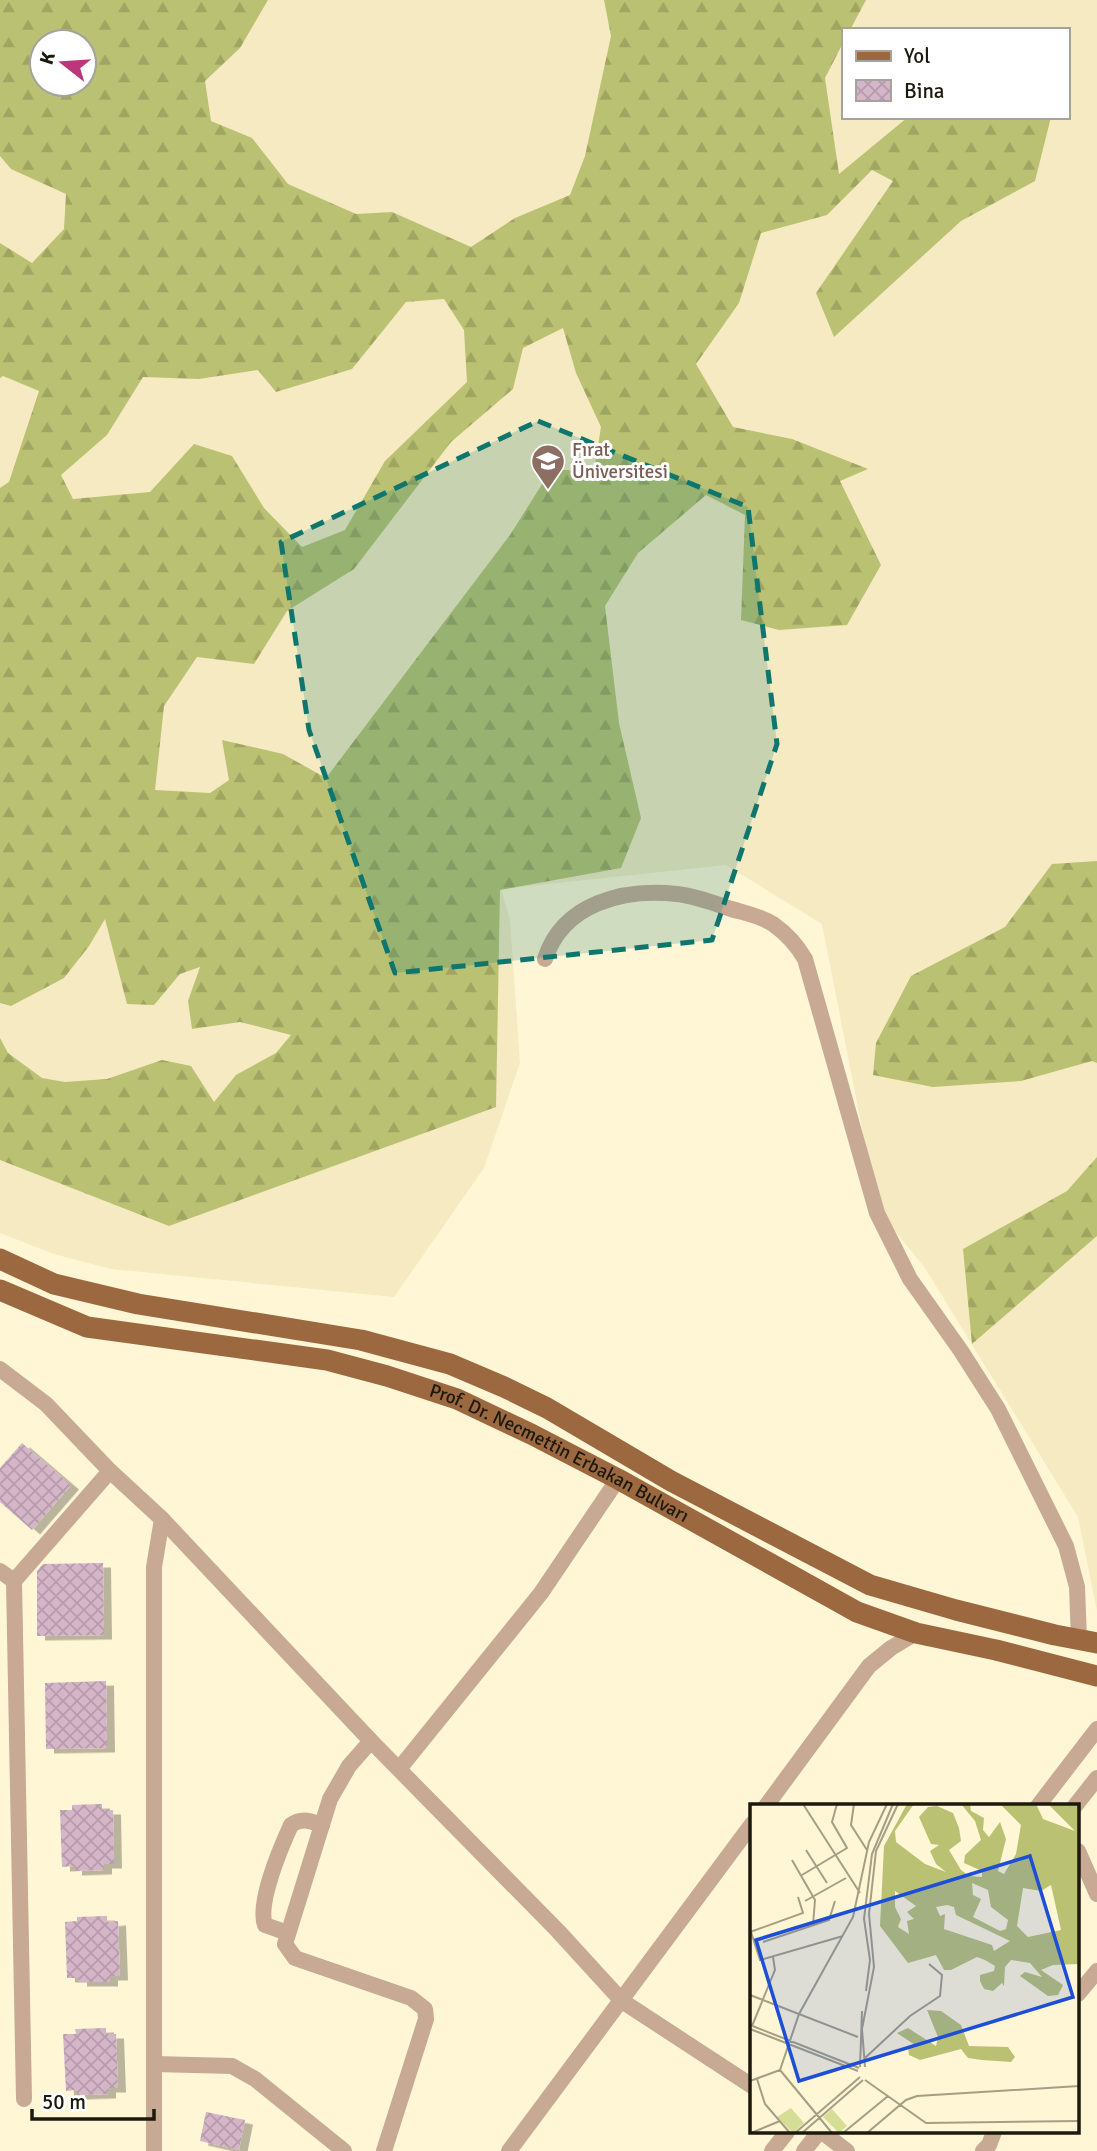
<svg xmlns="http://www.w3.org/2000/svg" width="1097" height="2151" font-family="Signika,sans-serif">
<defs>
<pattern id="forest-firs" width="22" height="20" patternUnits="userSpaceOnUse" patternTransform="scale(1.75)"><rect width="22" height="20" fill="#bbc172"/><path d="M5 1l3.5 6h-7zM16 11l3.5 6h-7z" fill="#a0a562"/></pattern>
<pattern id="building-cross-hatch" width="8" height="8" patternUnits="userSpaceOnUse" patternTransform="scale(1.75)"><rect width="8" height="8" fill="#d5b5c8"/><path d="M0 0l8 8M0 8l8-8" fill="none" stroke="#b69bab"/></pattern>
<filter id="shadow"><feDropShadow dx="8" dy="4.5" stdDeviation="0" flood-color="#0004"/></filter>
</defs>
<rect width="100%" height="100%" fill="#fff6d5"/>
<path fill="#f5eac1" fill-rule="evenodd" d="M0,0h1097v1611l-19,-94 -153,-249 -47,-58 -56,-286 -96,-59 -225,24 9,31 10,143 -36,105 -90,129 -283,-28 -57,-15 -54,-21zM843,30h224v87h-224zM42,42h42v42h-42z"/>
<g fill="url(#forest-firs)" fill-rule="evenodd">
<path d="M0,0h268l-28,48 -35,33 6,40 41,17 36,46 68,30 36,-2 79,35 44,-29 55,-23 15,-39 26,-120 -7,-36h262l-16,30h-7v13l-18,35 14,96 69,-57h143l-16,64 -74,40 -127,116 -18,-44 77,-112 -21,-11 -45,45 -66,18 -22,70 -43,61 37,63 59,12 76,30 -28,12 41,84 -34,60 -68,5 -38,-10 4,-105 -39,-20 -68,58 -33,53 14,117 22,95 -20,50 -121,22 -4,217 -327,119 -169,-66v-122l8,15 34,25 23,4 42,-3 55,-19 29,6 23,36 22,-27 40,-22 15,-18 -51,-13 -48,7 -4,-28 12,-34 -20,7 -26,31 -27,-1 -22,-85 -16,27 -25,32 -53,28 -11,-3v-515l9,-6 30,-91 -36,-15 -3,2v-135l32,20 32,-34 2,-35 -55,-25 -11,-13zM42,42h42v42h-42zM444,299l20,31 3,52 -82,79 -40,69 -43,17 -38,-39 -32,-52 -38,-12 -44,48 -77,7 -12,-24 46,-40 36,-58 56,2 59,-9 18,22 76,-23 54,-67zM563,328l13,45 25,54 -7,43h-43l-41,65 -184,243 -43,-24 -61,-14 7,40 -19,13 -55,-3 9,-84 33,-49 57,7 33,-53 67,-42 97,-127 62,-53 10,-41z"/>
<polygon points="1097,861 1097,1063 1092,1061 1021,1081 933,1087 873,1075 876,1043 911,976 1005,927 1052,864"/>
<polygon points="1097,1157 1097,1236 972,1344 963,1249 1067,1191"/>
</g>
<g fill="url(#building-cross-hatch)" filter="url(#shadow)">
<polygon points="22,1443 71,1485 32,1530 0,1502 0,1468"/>
<polygon points="103,1563 104,1635 37,1636 37,1571 43,1564"/>
<polygon points="106,1681 107,1748 46,1749 45,1683"/>
<polygon points="102,1804 102,1810 113,1810 114,1864 104,1864 104,1870 74,1871 74,1866 62,1867 60,1810 72,1810 72,1805"/>
<polygon points="107,1916 107,1922 118,1921 120,1976 110,1976 110,1982 79,1982 79,1978 67,1978 65,1922 77,1921 77,1917"/>
<polygon points="106,2028 106,2034 116,2034 118,2088 108,2088 108,2094 77,2095 77,2090 66,2091 63,2034 76,2034 75,2029"/>
<polygon points="206,2112 245,2120 239,2150 200,2141"/>
</g>
<g fill="none" stroke-linecap="round" stroke-linejoin="round">
<g stroke="#c7a994" stroke-width="16">
<path d="M545,959c18,-56 79,-71 132,-65 18,2 34,8 51,14 16,5 31,7 45,16 14,10 24,21 32,35l72,254 33,66 51,72 37,58 68,137 11,41 2,53"/>
<polyline points="0,1369 46,1404 110,1471 162,1519 371,1741 558,1931 622,2001 752,2086"/>
<polyline points="0,1571 14,1581 24,2099"/>
<polyline points="14,1581 110,1471"/>
<polyline points="371,1741 349,1766 330,1799 285,1944 295,1958 411,1998 425,2009 426,2019 384,2151"/>
<polyline points="399,1769 541,1593 618,1479"/>
<polyline points="766,1806 869,1666 891,1648 916,1633"/>
<polyline points="1038,1806 1097,1729"/>
<polyline points="1075,1806 1097,1778"/>
<polyline points="1078,1851 1097,1894"/>
<path d="M288,1933l-23,-8c-8,-22 16,-78 26,-100 11,-8 19,-4 31,0"/>
<polyline points="1078,1994 1097,1971"/>
<polyline points="154,2064 232,2066 255,2079 344,2151"/>
<polyline points="822,2132 847,2151"/>
<polyline points="154,2151 154,1567 162,1519"/>
<polyline points="509,2151 752,1824"/>
<polyline points="772,2151 787,2132"/>
<polyline points="804,2151 819,2132"/>
<polyline points="983,2151 989,2145 994,2132"/>
</g>
<g stroke="#9c6840" stroke-width="21">
<polyline points="0,1259 54,1284 138,1304 361,1340 450,1364 504,1387 547,1408 671,1481 870,1585 956,1610 1055,1635 1097,1643"/>
<path id="s1" d="M0,1290l87,37 240,33 60,16 70,23 74,35 87,45 239,133 59,21 80,17 101,26"/>
</g>
</g>
<path fill="#0f766e" fill-opacity="0.2" stroke="#0f766e" stroke-width="5" stroke-dasharray="14 9" stroke-linejoin="round" d="M538,421l210,86 29,237 -65,196 -317,33 -86,-243 -28,-188z"/>
<defs>
<g id="university-pin" transform="scale(1.75)"><path d="M0 17L-7.5 6A9.5 9.5 0 1 1 7.5 6Z" fill="#8d6e63" stroke="#fff"/><path d="M0-5L7-2L0 1L-7-2ZM-4 1L0 2.5L4 1V4Q0 6-4 4Z" fill="#fff"/></g>
</defs>
<g fill-rule="evenodd">
<use href="#university-pin" x="548" y="461"/>
</g>
<g text-anchor="middle" dominant-baseline="central" stroke-width="6" stroke-linejoin="round" paint-order="stroke">
<g font-size="19" fill="#785e54" stroke="#fff" text-anchor="start">
<text x="572" y="450">Fırat<tspan x="572" dy="22">Üniversitesi</tspan></text>
</g>
<g font-size="19" fill="#1c190d" stroke="#fff">
<text stroke="none"><textPath href="#s1" startOffset="588">Prof. Dr. Necmettin Erbakan Bulvarı</textPath></text>
</g>
</g>
<g transform="translate(750 1804)">
<rect width="329" height="329" fill="#fff6d5"/>
<path d="M41,304l13,15 -11,10 -16,-16zM82,305l15,17 -8,7 -16,-16z" fill="#d6dd95"/>
<path d="M157,0h7l-19,27 1,11 29,22 21,8 -10,-8 -6,-13 9,-6 -8,-1 -12,-27 9,-10 9,-1 16,7 6,15 2,13 -12,9 12,20 8,6 13,1v-6l-18,-8 1,-8 16,-15 -6,-19 -14,-17h9l1,7 13,7 -1,12 6,7 11,-15 6,17 -8,32 6,3 12,-20 5,-29 -21,-21h36l7,15 32,12 -27,-27h31v160l-26,1 -12,5 22,15 -5,10 -10,1 -28,-20 5,-4 17,5 -12,-14 -19,-3 -6,7 -1,19 -2,-3 -9,8 -9,-2 -4,-8v-6l14,-4 1,-5 -10,-6 -8,-3 -26,13h-7l-8,-15 -28,8 -28,-37 4,-80zM222,79l16,7 3,17 17,13 -2,9 -6,2 -27,-14 8,-18 -8,-4zM301,81l10,45 -33,7 -11,-11 6,-38 18,3zM145,87l21,15 -9,6 7,7 -7,2 2,13 -11,-7 3,-8 -6,-12zM197,101l7,2 2,8 54,26 -16,10 -2,-6 -48,-16 1,-15 -5,2 -4,-9zM177,206l14,1 20,14 8,21 39,1 7,10 -4,5 -29,-2 -14,-2 -7,-9 -41,11 -11,-5 -1,-8 7,-2 -18,-12 11,-5 28,18 2,-9z" fill="#bbc172" fill-rule="evenodd"/>
<path fill="none" stroke="#a49e85" stroke-width="2" d="M53,0l57,89M104,0l-3,21 16,25M56,46l21,33M42,56l23,40 -2,25M52,71l45,-27 -15,-26 5,-18M55,97l41,-23M0,128l53,-19 -5,-16M1,128l9,28 83,-24M13,138l66,-22 6,-19M116,187l4,-31 -6,-41 8,-65 21,-50M0,191l108,42M0,221l109,43M2,222l23,-56 -2,-13M0,225l108,42M115,254l45,-42 30,-20 2,-21 -13,-11M110,263l2,-56M115,263l-3,-38 12,-62 -5,-53 7,-63 22,-47M30,266l52,63M7,275l8,25 25,29M115,276l61,43 153,-2M0,277l30,-11 19,-56 54,-97 16,-75 18,-38M1,329l29,-12M45,329l65,-56M52,329l61,-53M93,329l45,-37M117,329l39,-33 11,-4 162,-10"/>
<path fill="#1d4ed8" fill-opacity="0.15" stroke="#1d4ed8" stroke-width="3.5" d="M280,52l43,141 -274,84 -43,-141z"/>
<rect width="329" height="329" fill="none" stroke="#1c190d" stroke-width="3.5"/>
</g>
<rect x="842" y="28" width="228" height="91" fill="#ffffff" stroke="#a4a39e" stroke-width="2"/>
<rect x="856" y="51" width="35" height="10" fill="#9c6840" stroke="#a4a39e" stroke-width="2"/>
<text x="904" y="63" font-size="21" fill="#1c190d">Yol</text>
<rect x="856" y="80" width="35" height="21" fill="url(#building-cross-hatch)" stroke="#a4a39e" stroke-width="2"/>
<text x="904" y="98" font-size="21" fill="#1c190d">Bina</text>
<g transform="translate(63 63) rotate(287)"><circle r="33" fill="#ffffff" stroke="#a4a39e" stroke-width="2"/>
<path d="M0-5L12 26L0 18L-12 26Z" fill="#bb367a"/>
<text y="-10" font-size="19" font-weight="bold" text-anchor="middle" fill="#1c190d">K</text>
</g>
<path d="M32 2109v10h122v-10" fill="none" stroke="#1c190d" stroke-width="3.5"/>
<text x="42" y="2109" font-size="21" fill="#1c190d" stroke="#ffffff" stroke-width="5" paint-order="stroke">50 m</text>
</svg>
